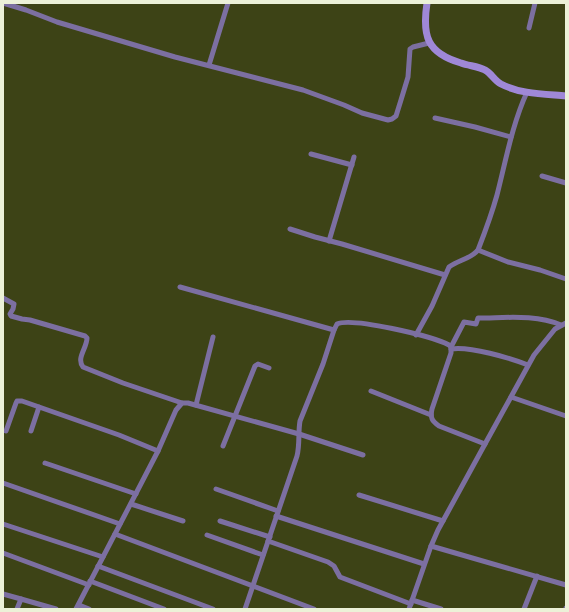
<svg xmlns="http://www.w3.org/2000/svg" width="569" height="612" font-family="Signika,sans-serif">
<rect width="100%" height="100%" fill="#3d4316"/>
<g fill="none" stroke-linecap="round" stroke-linejoin="round">
<g stroke="#7c6fa1" stroke-width="5">
<polyline points="3,3 26,10 57,22 175,57 303,90 344,105 362,113 388,120 392,119 396,116 401,100 408,77 410,49 413,47 429,43"/>
<polyline points="529,28 535,3"/>
<polyline points="209,65 228,3"/>
<polyline points="435,118 475,127 511,137"/>
<polyline points="311,154 352,165"/>
<polyline points="542,176 566,183"/>
<polyline points="290,229 315,237 342,244 445,275"/>
<polyline points="329,241 354,157"/>
<polyline points="478,250 508,262 540,270 566,279"/>
<polyline points="180,287 334,330"/>
<path d="M3,298l11,6 -1,5 -3,5 1,2 11,3 8,1 55,16 2,2c0,10 -11,20 -4,29l40,16 59,20"/>
<path d="M416,335l16,-29 17,-39c9,-7 22,-8 29,-17 7,-18 14,-37 19,-55 9,-35 15,-70 30,-103"/>
<path d="M451,347l13,-25 12,2 2,-6c27,0 57,-4 83,7"/>
<path d="M451,349c19,-3 59,9 77,16"/>
<polyline points="371,391 431,415"/>
<polyline points="511,397 566,416"/>
<polyline points="196,405 213,337"/>
<polyline points="6,431 16,403 17,401 22,401 119,435 158,451"/>
<polyline points="31,431 39,407"/>
<polyline points="223,446 255,366 258,364 269,368"/>
<polyline points="45,463 136,494"/>
<polyline points="3,483 120,524"/>
<polyline points="216,489 278,511"/>
<polyline points="359,495 443,521"/>
<polyline points="131,504 183,521"/>
<polyline points="276,516 424,564"/>
<polyline points="220,521 270,537"/>
<polyline points="3,524 103,557"/>
<polyline points="115,534 314,609"/>
<polyline points="207,535 263,555"/>
<polyline points="268,541 328,562 334,566 340,577 411,604"/>
<polyline points="431,546 566,585"/>
<polyline points="3,553 89,585"/>
<polyline points="98,566 213,609"/>
<polyline points="90,581 164,609"/>
<polyline points="3,594 21,599"/>
<polyline points="412,600 441,609"/>
<polyline points="79,605 89,609"/>
<polyline points="17,609 21,599 56,609"/>
<polyline points="76,609 158,451 176,410 182,403 188,403 299,434 363,455"/>
<path d="M245,609l52,-153c3,-12 1,-24 3,-35l23,-57 11,-34 3,-6c15,-7 95,12 112,21l2,2v6l-19,56c-2,9 0,12 7,17l46,18"/>
<polyline points="409,609 431,546 438,530 485,444 534,355 555,329 566,323"/>
<polyline points="524,609 537,576"/>
<polyline points="566,609 566,608"/>
</g>
<path stroke="#9f88d7" stroke-width="7" d="M427,3c-5,33 0,50 34,60 8,3 17,3 24,7 6,3 9,10 16,14 19,10 43,10 65,12"/>
</g>
<rect width="569" height="612" fill="none" stroke="#ecf1d8" stroke-width="8"/>
</svg>
